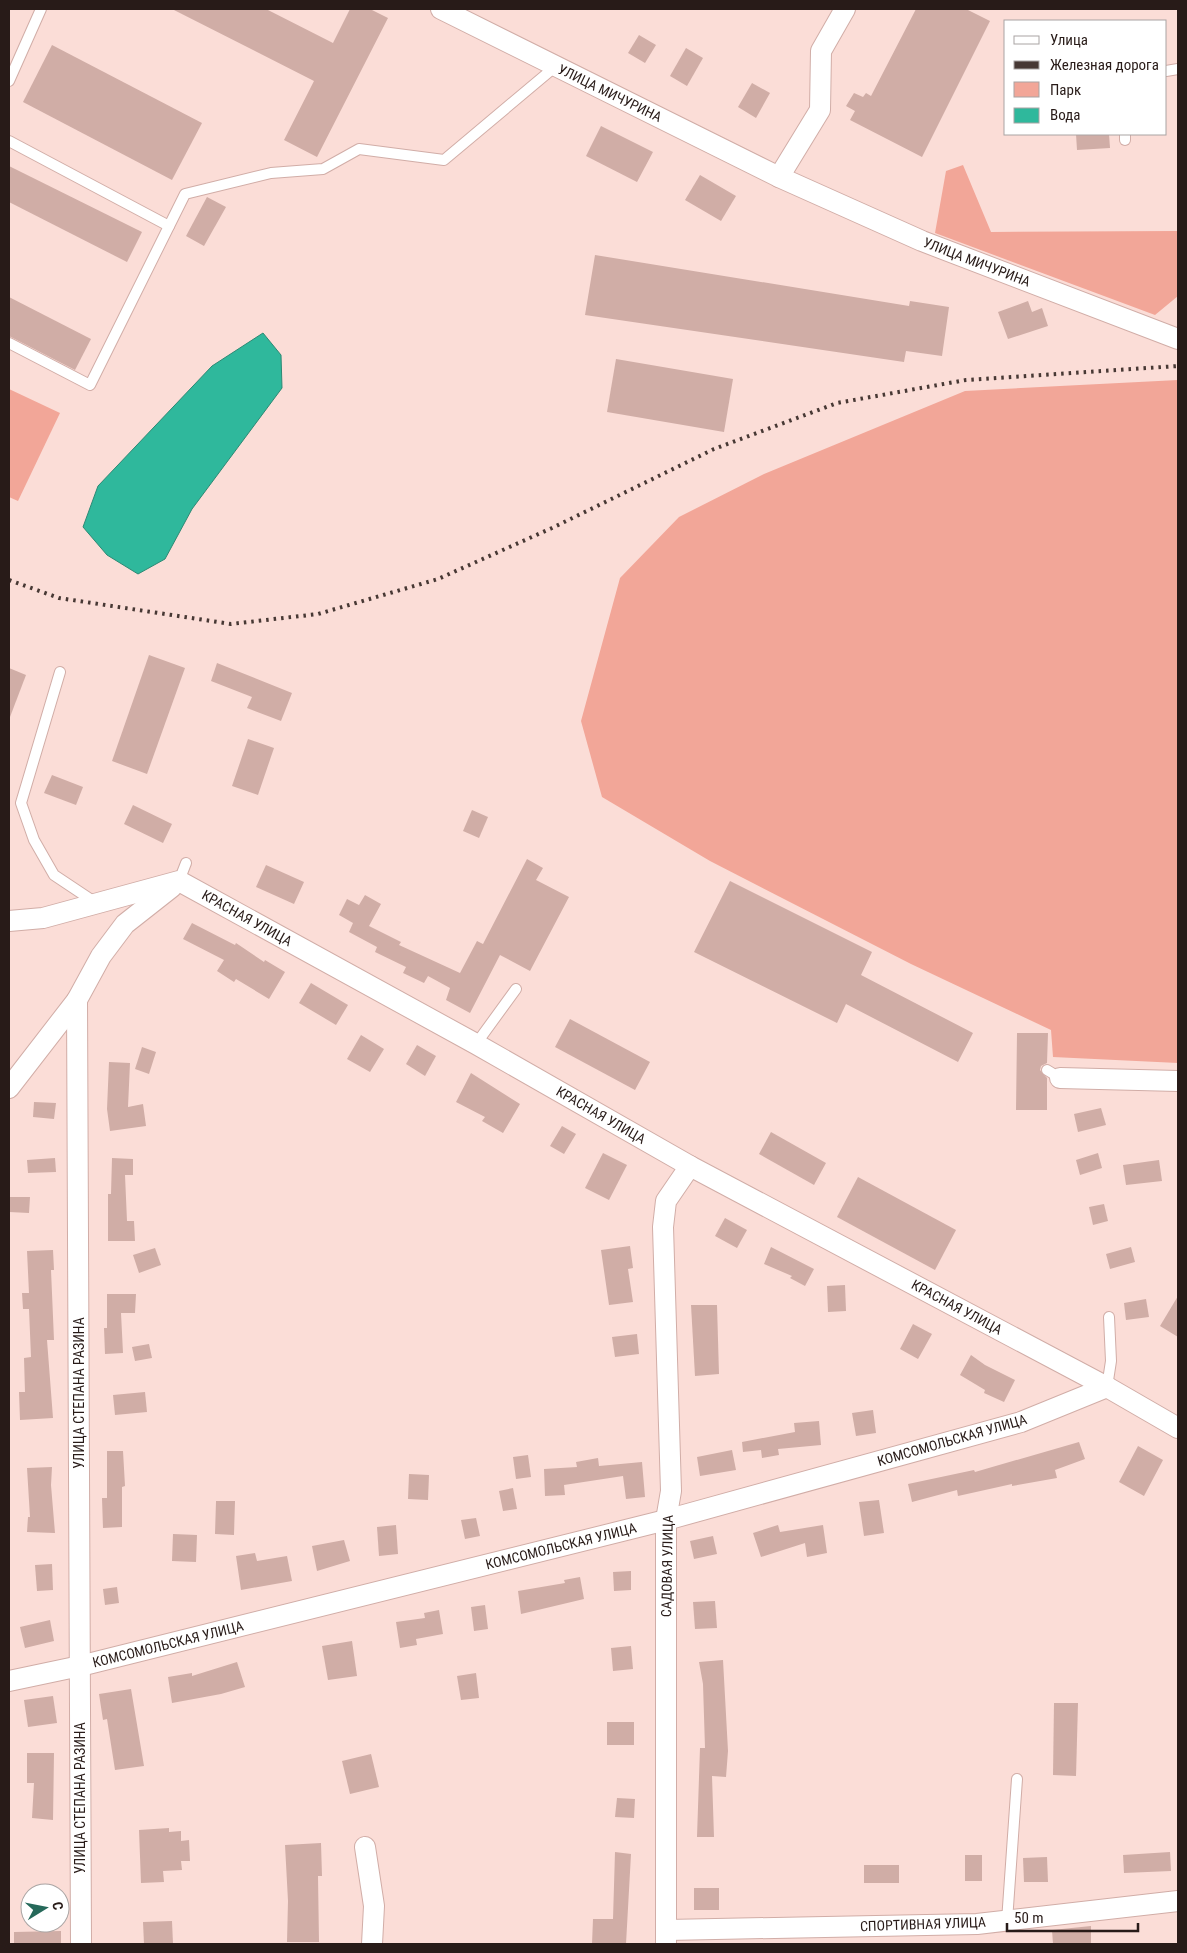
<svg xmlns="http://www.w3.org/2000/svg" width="1187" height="1953" font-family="'Roboto Condensed',sans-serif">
<rect width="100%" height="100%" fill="#fbddd7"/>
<g fill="#f2a698">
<polygon points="963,165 991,232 1178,231 1178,296 1155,315 935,233 946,171"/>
<polygon points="1178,380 1178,1063 1053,1057 1051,1030 911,964 710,861 602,797 581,721 620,578 679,517 764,474 965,391"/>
<polygon points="9,389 60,413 18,501 9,497"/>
</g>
<polygon fill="#2fb89c" stroke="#2d8974" points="263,333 281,355 282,388 192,509 165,559 138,574 107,555 83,527 98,486 212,366"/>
<g fill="#d0ada6">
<polygon points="172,9 266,9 333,43 350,9 370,9 388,18 317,157 284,140 314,81"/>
<polygon points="916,9 966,9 990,21 922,157 850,120 855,111 846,106 854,93 863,97 866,93 871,96"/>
<polygon points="639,35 656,45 645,63 628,53"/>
<polygon points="52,45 202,123 172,180 23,102"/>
<polygon points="686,48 703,58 687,86 670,76"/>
<polygon points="752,83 770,93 756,118 738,107"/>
<polygon points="601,126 653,152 637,182 586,156"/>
<polygon points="1076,134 1109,134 1110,148 1077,150"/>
<polygon points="9,166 142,232 127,262 9,202"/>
<polygon points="700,175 736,196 721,221 685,200"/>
<polygon points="207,197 226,207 204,246 186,236"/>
<polygon points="595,255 909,306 910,301 949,307 942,356 906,351 904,362 585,315"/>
<polygon points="9,297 91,339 75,370 9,336"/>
<polygon points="1028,301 1032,312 1042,308 1048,326 1008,339 998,312"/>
<polygon points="616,359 733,379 724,432 607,412"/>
<polygon points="149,655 185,668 147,774 112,761"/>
<polygon points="217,663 292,693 281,721 247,708 252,697 211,681"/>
<polygon points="9,668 26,675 10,717 9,717"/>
<polygon points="248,739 274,748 258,795 232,786"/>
<polygon points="52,775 83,787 76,805 44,793"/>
<polygon points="133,805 172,824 163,843 124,824"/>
<polygon points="472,810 488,817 479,838 463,831"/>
<polygon points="527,859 543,868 536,880 569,897 530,971 500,955 470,1013 446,1000 450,988 428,976 424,983 403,973 406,967 375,952 377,947 349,932 353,923 339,915 347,899 359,905 365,895 381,904 369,926 401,942 399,945 460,973 477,941 483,944"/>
<polygon points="266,865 304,882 294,904 256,887"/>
<polygon points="730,881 872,952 861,975 973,1033 958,1062 846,1004 837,1023 694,952"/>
<polygon points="192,923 235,945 236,943 264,962 265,960 285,972 269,999 236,979 234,982 217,971 224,960 183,939"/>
<polygon points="311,983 348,1005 336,1025 299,1003"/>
<polygon points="570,1019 650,1062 635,1090 555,1047"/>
<polygon points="1017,1033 1048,1033 1047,1063 1041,1066 1040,1070 1047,1078 1047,1110 1016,1110"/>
<polygon points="361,1035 384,1049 370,1072 347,1059"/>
<polygon points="417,1045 436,1056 425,1076 406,1064"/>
<polygon points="142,1047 156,1052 149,1074 135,1069"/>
<polygon points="109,1062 130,1063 128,1107 143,1104 146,1126 110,1131 107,1109"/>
<polygon points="471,1073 520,1104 503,1133 482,1121 485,1117 456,1102"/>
<polygon points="34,1102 56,1103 54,1119 33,1117"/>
<polygon points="1101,1108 1106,1125 1078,1132 1074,1114"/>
<polygon points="562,1126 576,1134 564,1154 550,1146"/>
<polygon points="771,1132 826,1163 814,1185 759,1154"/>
<polygon points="603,1153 627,1165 609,1200 585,1188"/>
<polygon points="1098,1153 1102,1168 1080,1175 1076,1160"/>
<polygon points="55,1158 56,1172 28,1173 27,1160"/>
<polygon points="112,1158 133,1159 133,1175 125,1175 127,1221 134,1221 135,1241 108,1241 108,1194 111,1194"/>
<polygon points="1159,1160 1162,1181 1126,1185 1123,1165"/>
<polygon points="858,1177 956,1230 935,1270 837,1217"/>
<polygon points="9,1197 30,1197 29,1213 9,1212"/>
<polygon points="1104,1204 1108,1221 1093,1225 1089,1207"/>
<polygon points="725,1218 747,1230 737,1248 715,1236"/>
<polygon points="630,1246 633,1268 628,1269 633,1302 609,1305 601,1250"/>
<polygon points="771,1247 814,1269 805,1286 790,1278 792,1276 764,1264"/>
<polygon points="1131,1247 1135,1262 1110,1269 1106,1254"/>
<polygon points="155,1248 161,1265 139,1273 133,1255"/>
<polygon points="53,1250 54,1270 51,1270 54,1340 47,1340 53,1418 20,1420 19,1392 25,1392 24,1358 31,1357 29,1309 23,1309 22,1293 29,1293 27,1251"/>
<polygon points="845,1285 846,1311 828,1312 827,1286"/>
<polygon points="107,1294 136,1294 135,1313 121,1313 123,1353 105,1354 104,1328 107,1328"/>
<polygon points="1178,1296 1178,1337 1160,1326"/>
<polygon points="1146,1299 1149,1317 1126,1320 1124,1303"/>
<polygon points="691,1305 717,1305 719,1374 695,1376"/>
<polygon points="913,1324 932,1334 918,1359 900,1349"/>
<polygon points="637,1334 639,1354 615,1357 612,1337"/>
<polygon points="149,1344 152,1358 135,1361 132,1347"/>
<polygon points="971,1355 985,1365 1015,1380 1004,1402 984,1393 985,1390 960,1375"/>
<polygon points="145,1392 147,1412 115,1415 113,1395"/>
<polygon points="873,1410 876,1433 856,1436 852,1413"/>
<polygon points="819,1421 821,1445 778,1449 779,1455 762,1458 761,1450 743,1452 742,1442 795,1432 794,1423"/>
<polygon points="1079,1442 1085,1459 1055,1470 1057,1478 1012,1486 1012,1484 958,1496 957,1490 912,1502 908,1484 974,1470 975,1472"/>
<polygon points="1138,1446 1163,1460 1144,1496 1119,1482"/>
<polygon points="732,1450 736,1470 700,1476 697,1457"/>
<polygon points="107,1451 123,1451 125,1486 122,1487 122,1527 103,1528 102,1498 107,1498"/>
<polygon points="528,1455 531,1477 516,1479 513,1457"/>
<polygon points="598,1458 599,1466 642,1462 645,1497 626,1499 623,1476 564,1485 565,1495 545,1496 544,1469 577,1467 576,1462"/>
<polygon points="52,1467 51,1485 55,1533 27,1532 28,1517 30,1517 27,1468"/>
<polygon points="409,1474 429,1475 428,1500 408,1499"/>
<polygon points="513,1488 517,1509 503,1511 499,1491"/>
<polygon points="879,1500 884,1533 864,1536 859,1502"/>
<polygon points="216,1501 235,1501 234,1535 215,1534"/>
<polygon points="476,1518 480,1536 465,1539 461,1520"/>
<polygon points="396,1525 398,1554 379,1556 377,1527"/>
<polygon points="778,1525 780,1532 823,1525 827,1553 807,1557 805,1543 761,1557 753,1533"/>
<polygon points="173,1534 197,1535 196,1562 172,1561"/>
<polygon points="713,1536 717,1554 694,1559 690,1541"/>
<polygon points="344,1540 350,1561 317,1571 312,1546"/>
<polygon points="255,1553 257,1561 287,1556 292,1581 241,1590 236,1556"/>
<polygon points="52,1564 53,1590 37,1591 35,1565"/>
<polygon points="631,1571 631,1590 614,1591 613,1572"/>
<polygon points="580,1577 584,1599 521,1614 518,1591 565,1583 564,1580"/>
<polygon points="117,1587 119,1603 105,1605 103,1589"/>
<polygon points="715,1601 717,1628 695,1629 693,1602"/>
<polygon points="485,1605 488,1629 474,1631 471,1607"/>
<polygon points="439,1610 443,1634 416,1639 417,1645 400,1648 396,1622 425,1618 424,1613"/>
<polygon points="50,1620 54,1641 25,1648 20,1627"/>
<polygon points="352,1641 357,1676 328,1680 322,1646"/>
<polygon points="631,1646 633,1669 613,1671 611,1648"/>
<polygon points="723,1660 728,1751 726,1777 712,1776 714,1837 697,1837 700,1748 705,1748 703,1684 699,1662"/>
<polygon points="237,1662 245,1687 221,1694 172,1703 168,1677 192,1673 192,1676"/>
<polygon points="476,1673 479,1698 461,1700 457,1676"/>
<polygon points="131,1689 144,1766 115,1770 107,1719 103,1720 99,1694"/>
<polygon points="53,1696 57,1723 28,1727 24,1700"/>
<polygon points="1054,1703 1078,1703 1076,1776 1053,1775"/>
<rect x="607" y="1722" width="27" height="23"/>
<polygon points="27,1753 54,1753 53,1820 32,1818 34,1783 27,1783"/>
<polygon points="371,1754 379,1787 350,1794 342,1761"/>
<polygon points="617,1798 635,1799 634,1818 615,1817"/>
<polygon points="169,1828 169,1832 181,1831 181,1841 189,1840 190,1861 181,1861 182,1870 163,1871 164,1882 141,1883 139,1830"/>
<polygon points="321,1843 322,1876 318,1876 319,1942 287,1942 288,1901 285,1845"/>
<polygon points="615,1852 631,1854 626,1944 592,1944 593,1919 613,1919"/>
<polygon points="1170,1852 1171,1871 1124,1873 1123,1855"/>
<rect x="965" y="1855" width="17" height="26"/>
<polygon points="1047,1857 1048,1882 1024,1882 1023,1858"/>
<rect x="864" y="1865" width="35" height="18"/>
<rect x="694" y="1888" width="25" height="22"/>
<polygon points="172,1921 173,1944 144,1944 143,1922"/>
<polygon points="1091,1926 1091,1944 1053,1944 1052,1930"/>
<polygon points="61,1931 61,1944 14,1944 14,1932"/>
</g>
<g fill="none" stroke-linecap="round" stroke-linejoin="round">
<g stroke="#d1ada7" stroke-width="12">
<g id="service">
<polyline points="1166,71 1178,69"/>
<polyline points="9,81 41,9"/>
<polyline points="1125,140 1125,134"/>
<polyline points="9,141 169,226"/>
<polyline points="9,343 90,385 185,194 271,173 323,169 359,149 444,160 556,66"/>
<polyline points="60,672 21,803 34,840 54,875 96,903"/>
<polyline points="179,881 186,863"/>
<polyline points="476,1044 516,989"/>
<polyline points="1047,1070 1060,1078"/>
<polyline points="1107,1387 1111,1361 1109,1317"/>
<polyline points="1007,1921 1017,1779"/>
</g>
</g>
<g stroke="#d1ada7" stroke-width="22">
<g id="minor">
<polyline points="441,9 779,177 922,241 1178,339"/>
<polyline points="779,177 820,110 821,51 845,9"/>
<polyline points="9,921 43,918 179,881 476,1044 690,1166 1107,1387 1178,1428"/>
<polyline points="1060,1078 1178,1081"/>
<polyline points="9,1088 77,1000"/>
<polyline points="9,1681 80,1666 666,1520 1021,1422 1107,1387"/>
<polyline points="365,1847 374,1906 372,1944"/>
<polyline points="667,1930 977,1924 1178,1901"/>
<polyline points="81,1944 77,1000 101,956 125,924 172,887"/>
<polyline points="666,1944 666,1520 671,1491 663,1227 666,1201 690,1166"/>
</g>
</g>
<use href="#service" stroke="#fff" stroke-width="10"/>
<use href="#minor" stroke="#fff" stroke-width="20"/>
<polyline stroke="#473834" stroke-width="4" stroke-dasharray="2.5 5" stroke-linecap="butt" points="9,580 59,598 231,624 318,614 438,579 552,528 714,449 837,403 966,380 1178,366"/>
</g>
<g text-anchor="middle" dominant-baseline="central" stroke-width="4" stroke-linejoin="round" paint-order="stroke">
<g font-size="14" fill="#281b18" stroke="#fff">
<text transform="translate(610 93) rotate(26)">УЛИЦА МИЧУРИНА</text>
<text transform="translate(977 262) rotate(21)">УЛИЦА МИЧУРИНА</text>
<text transform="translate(247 918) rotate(29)">КРАСНАЯ УЛИЦА</text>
<text transform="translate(601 1115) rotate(30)">КРАСНАЯ УЛИЦА</text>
<text transform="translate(957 1307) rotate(28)">КРАСНАЯ УЛИЦА</text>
<text transform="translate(79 1393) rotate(-90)">УЛИЦА СТЕПАНА РАЗИНА</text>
<text transform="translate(952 1440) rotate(-16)">КОМСОМОЛЬСКАЯ УЛИЦА</text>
<text transform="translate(561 1546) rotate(-14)">КОМСОМОЛЬСКАЯ УЛИЦА</text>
<text transform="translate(667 1566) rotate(-89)">САДОВАЯ УЛИЦА</text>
<text transform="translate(168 1644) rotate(-14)">КОМСОМОЛЬСКАЯ УЛИЦА</text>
<text transform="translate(80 1798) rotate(-90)">УЛИЦА СТЕПАНА РАЗИНА</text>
<text transform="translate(923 1924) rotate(-2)">СПОРТИВНАЯ УЛИЦА</text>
</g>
</g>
<rect width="1187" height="1953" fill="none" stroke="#281b18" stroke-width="20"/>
<rect x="1004" y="20" width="162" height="115" fill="#ffffff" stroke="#a9a4a3"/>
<rect x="1014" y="36" width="25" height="8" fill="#ffffff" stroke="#a9a4a3"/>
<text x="1050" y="45" font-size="15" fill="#281b18">Улица</text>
<rect x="1014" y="61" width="25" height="8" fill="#473834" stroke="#a9a4a3"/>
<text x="1050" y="70" font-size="15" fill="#281b18">Железная дорога</text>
<rect x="1014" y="82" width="25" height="15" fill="#f2a698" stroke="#a9a4a3"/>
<text x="1050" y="95" font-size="15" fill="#281b18">Парк</text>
<rect x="1014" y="108" width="25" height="15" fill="#2fb89c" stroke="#a9a4a3"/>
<text x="1050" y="120" font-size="15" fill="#281b18">Вода</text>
<g transform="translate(45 1908) rotate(80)"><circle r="24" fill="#ffffff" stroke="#a9a4a3"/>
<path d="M0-4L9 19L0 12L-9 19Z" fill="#26695a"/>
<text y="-8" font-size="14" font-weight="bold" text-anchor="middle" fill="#281b18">С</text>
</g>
<path d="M1007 1923v8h131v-8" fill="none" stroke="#281b18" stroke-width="2.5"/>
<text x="1014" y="1923" font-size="15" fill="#281b18" stroke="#ffffff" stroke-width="4" paint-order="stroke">50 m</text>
</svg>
